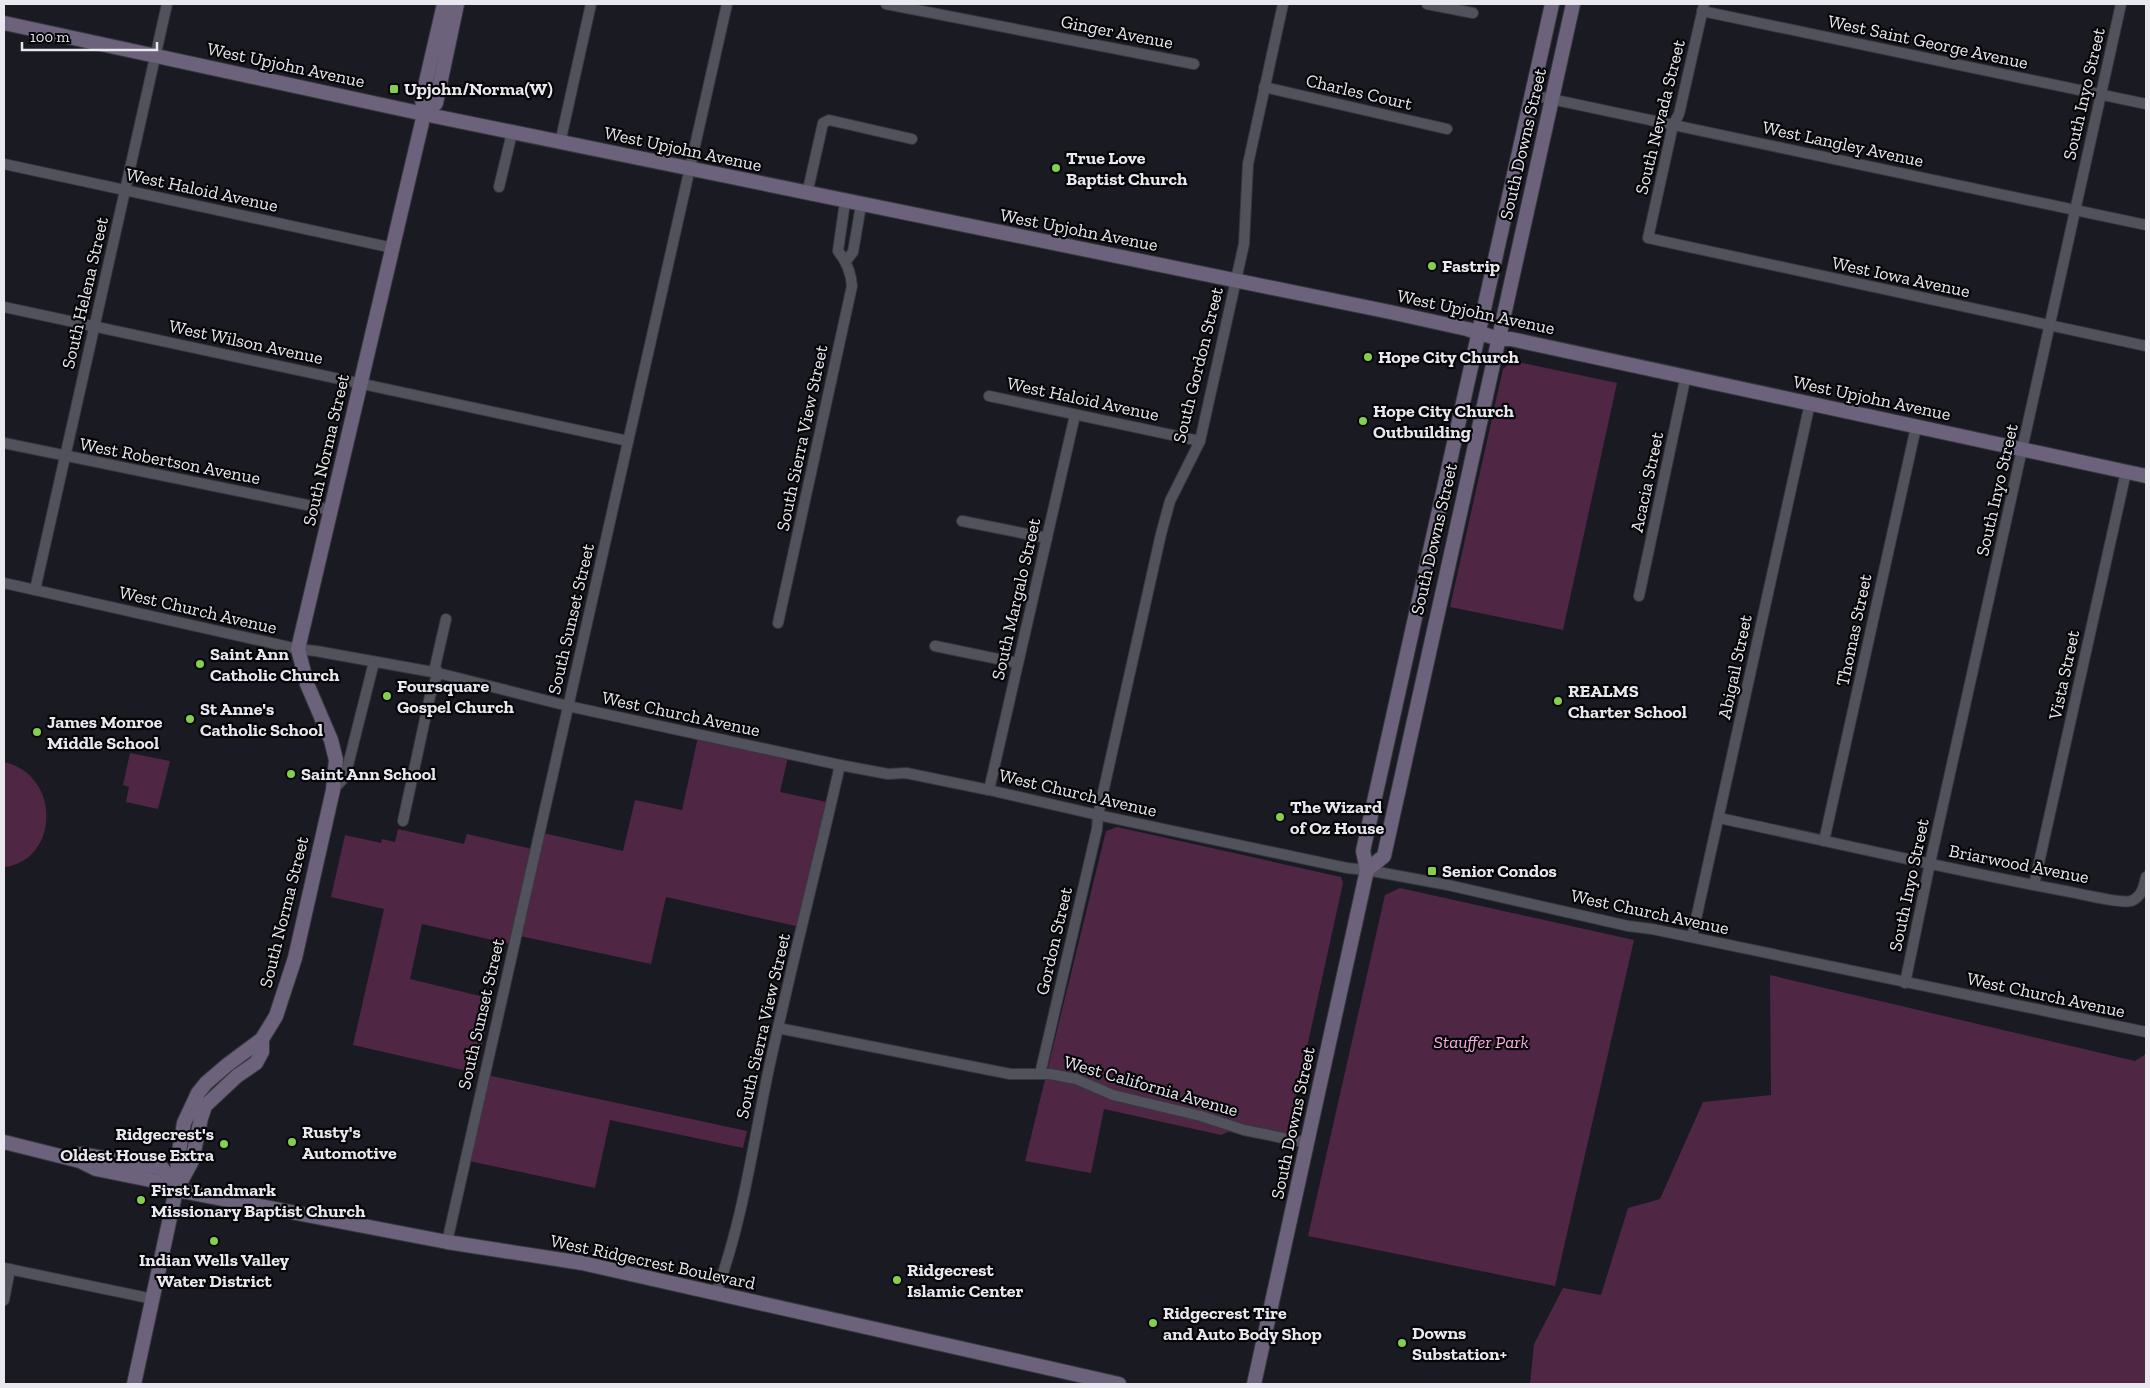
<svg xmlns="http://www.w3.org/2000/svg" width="2150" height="1388" font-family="'Zilla Slab',serif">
<rect width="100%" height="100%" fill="#1a1a22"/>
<g fill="#502645">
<polygon points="1513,361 1617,383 1563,630 1450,607 1503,369"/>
<polygon points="698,737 788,757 780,792 827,802 800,927 666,897 651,964 520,936 543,833 623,851 635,800 682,810"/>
<polygon points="130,753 170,761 158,809 126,802 129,787 123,785"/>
<path d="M4,762c58,13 55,99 0,105z"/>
<polygon points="1117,827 1341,877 1343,883 1288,1134 1233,1130 1221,1135 1104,1109 1091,1173 1025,1161 1106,831"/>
<polygon points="398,829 464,844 467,834 532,849 510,944 422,924 410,979 492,999 476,1073 353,1045 384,909 331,897 345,835 381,843 382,839 395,842"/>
<polygon points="1400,888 1634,940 1555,1286 1308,1236 1385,895"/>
<polygon points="1770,975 2135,1061 2146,1054 2146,1384 1530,1384 1534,1344 1563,1288 1601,1295 1628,1208 1660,1199 1703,1102 1771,1095"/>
<polygon points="487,1075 747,1131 743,1148 610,1120 595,1188 469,1161"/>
</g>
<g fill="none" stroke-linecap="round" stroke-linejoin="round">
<g stroke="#37383e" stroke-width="12">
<g id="street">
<polyline points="886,4 1194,64"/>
<polyline points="1427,4 1473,13"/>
<polyline points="1704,4 1679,114 1673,125 1648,238 2146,346"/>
<polyline points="1702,11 2146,104"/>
<polyline points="1264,87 1447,129"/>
<polyline points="1532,95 2146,225"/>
<polyline points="560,143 591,4"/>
<polyline points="4,164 393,248"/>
<polyline points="499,187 512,133"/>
<polyline points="807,194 823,123 829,120 912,139"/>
<polyline points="846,261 853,252 861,205"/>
<polyline points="4,307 628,441"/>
<polyline points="989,396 1200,441"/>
<polyline points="4,443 331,510"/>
<polyline points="962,521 1047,538"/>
<polyline points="4,583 298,649 316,651 438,673 568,706 840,765 888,774 906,773 989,790 1098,815 1347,868 1367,870 1448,885 1628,926 1652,929 2146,1032"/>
<polyline points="35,590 167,4"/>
<polyline points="1639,596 1686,375"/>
<path d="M778,623l74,-337c-1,-14 -5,-24 -14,-35l7,-49"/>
<polyline points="935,646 1018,663"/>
<polyline points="333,790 345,777 374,662"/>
<polyline points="989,790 1075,415"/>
<path d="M1719,818c113,24 227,51 341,72 14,2 60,14 71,11 11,-4 13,-15 15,-24"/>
<polyline points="403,821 430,696 438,673 435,667 446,619"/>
<polyline points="1824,841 1916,427"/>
<polyline points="2034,885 2126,472"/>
<polyline points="1692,937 1810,403"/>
<polyline points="1905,983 1930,863 2121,4"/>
<polyline points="778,1028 1010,1074 1050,1074 1076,1079 1113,1095 1201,1116 1244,1130 1308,1143"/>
<polyline points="1040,1074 1097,829 1098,815 1161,534 1170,501 1200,441 1244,244 1248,164 1283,4"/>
<polyline points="447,1242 727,4"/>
<polyline points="4,1268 153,1299"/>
<path d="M716,1293c27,-72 37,-150 53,-225 22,-101 48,-202 71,-303"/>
<polyline points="4,1300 10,1269"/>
</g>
</g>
<g stroke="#37383e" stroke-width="16">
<g id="secondary">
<polyline points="4,23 424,114 1390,312 1467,329 1499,339 1511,339 2146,476"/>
<polyline points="424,114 436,103 457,4"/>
<polyline points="1367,870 1384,856 1573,4"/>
<polyline points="4,1142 80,1161 96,1169 160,1182 176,1190 447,1242 582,1263 1119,1384"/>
<polyline points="73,1158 80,1154 162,1168 176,1189"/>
<polyline points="178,1187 192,1161 201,1118 205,1106 237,1076 256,1063 262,1052 262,1039"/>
<polyline points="134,1384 176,1190 178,1157 184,1123 198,1093 206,1083 227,1065 262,1039 276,1016 295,958 333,790 336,760 331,740 307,684 298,649 424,114 422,99 444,4"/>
<polyline points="1254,1384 1367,870 1363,851 1552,4"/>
</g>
</g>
<use href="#street" stroke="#51525b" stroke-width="10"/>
<use href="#secondary" stroke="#6c627b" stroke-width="14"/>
</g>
<g fill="#84cf4d" stroke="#060609" stroke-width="2">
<rect x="389" y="84" width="10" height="10" rx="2.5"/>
<circle cx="1056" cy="168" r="5"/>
<circle cx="1432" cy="266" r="5"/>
<circle cx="1368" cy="357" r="5"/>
<circle cx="1363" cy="421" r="5"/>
<circle cx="200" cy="664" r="5"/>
<circle cx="387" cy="696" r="5"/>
<circle cx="1558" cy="701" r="5"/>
<circle cx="190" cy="719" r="5"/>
<circle cx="37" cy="732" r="5"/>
<circle cx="291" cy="774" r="5"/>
<circle cx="1280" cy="817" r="5"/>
<rect x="1427" y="866" width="10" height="10" rx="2.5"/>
<circle cx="292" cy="1142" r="5"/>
<circle cx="224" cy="1144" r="5"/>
<circle cx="141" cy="1200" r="5"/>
<circle cx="214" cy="1241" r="5"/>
<circle cx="897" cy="1280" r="5"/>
<circle cx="1153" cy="1323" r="5"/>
<circle cx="1402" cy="1343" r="5"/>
</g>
<g text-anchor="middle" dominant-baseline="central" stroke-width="4.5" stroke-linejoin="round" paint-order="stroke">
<g font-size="18" fill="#e8e8ee" stroke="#060609">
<text transform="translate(1117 32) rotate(11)">Ginger Avenue</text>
<text transform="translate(1928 42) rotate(12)">West Saint George Avenue</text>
<text transform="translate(286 65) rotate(12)">West Upjohn Avenue</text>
<text transform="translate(1359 92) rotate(13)">Charles Court</text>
<text transform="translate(2084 94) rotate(-77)">South Inyo Street</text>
<text transform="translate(1660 117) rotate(-76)">South Nevada Street</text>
<text transform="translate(1523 144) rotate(-77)">South Downs Street</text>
<text transform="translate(1843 144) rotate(12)">West Langley Avenue</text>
<text transform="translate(683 149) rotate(12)">West Upjohn Avenue</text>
<text transform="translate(202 190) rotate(12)">West Haloid Avenue</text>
<text transform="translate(1079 230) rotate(11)">West Upjohn Avenue</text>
<text transform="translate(1901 277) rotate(12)">West Iowa Avenue</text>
<text transform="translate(85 293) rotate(-77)">South Helena Street</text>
<text transform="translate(1476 312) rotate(12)">West Upjohn Avenue</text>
<text transform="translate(246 342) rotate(12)">West Wilson Avenue</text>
<text transform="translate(1198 365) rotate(-76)">South Gordon Street</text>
<text transform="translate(1872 398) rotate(12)">West Upjohn Avenue</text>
<text transform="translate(1083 399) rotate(12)">West Haloid Avenue</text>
<text transform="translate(802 438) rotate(-78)">South Sierra View Street</text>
<text transform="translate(326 450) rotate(-77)">South Norma Street</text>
<text transform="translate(170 461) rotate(11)">West Robertson Avenue</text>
<text transform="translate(1647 482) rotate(-78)">Acacia Street</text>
<text transform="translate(1997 490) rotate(-77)">South Inyo Street</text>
<text transform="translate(1434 539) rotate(-77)">South Downs Street</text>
<text transform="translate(1016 599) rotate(-77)">South Margalo Street</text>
<text transform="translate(198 610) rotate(13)">West Church Avenue</text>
<text transform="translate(571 619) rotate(-77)">South Sunset Street</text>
<text transform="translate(1854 630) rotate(-78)">Thomas Street</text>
<text transform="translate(1735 667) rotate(-78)">Abigail Street</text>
<text transform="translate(2064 675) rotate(-78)">Vista Street</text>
<text transform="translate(681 714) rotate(12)">West Church Avenue</text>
<text transform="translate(1078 793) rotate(13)">West Church Avenue</text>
<text transform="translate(2019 864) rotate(11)">Briarwood Avenue</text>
<text transform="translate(1909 885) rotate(-78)">South Inyo Street</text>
<text transform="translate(284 912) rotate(-76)">South Norma Street</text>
<text transform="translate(1650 912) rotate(12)">West Church Avenue</text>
<text transform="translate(1054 941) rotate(-77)">Gordon Street</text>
<text transform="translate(2046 995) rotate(12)">West Church Avenue</text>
<text transform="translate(481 1014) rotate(-77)">South Sunset Street</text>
<text transform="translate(763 1026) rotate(-77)">South Sierra View Street</text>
<text transform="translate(1151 1086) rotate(16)">West California Avenue</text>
<text transform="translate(1293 1123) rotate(-78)">South Downs Street</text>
<text transform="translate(653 1262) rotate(12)">West Ridgecrest Boulevard</text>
</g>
<g font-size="18" font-weight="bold" fill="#e8e8ee" stroke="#060609" text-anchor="start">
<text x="404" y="89">Upjohn/Norma(W)</text>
<text x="1066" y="158">True Love<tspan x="1066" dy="21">Baptist Church</tspan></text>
<text x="1442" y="266">Fastrip</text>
<text x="1378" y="357">Hope City Church</text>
<text x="1373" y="411">Hope City Church<tspan x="1373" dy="21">Outbuilding</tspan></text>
<text x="210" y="654">Saint Ann<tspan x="210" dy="21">Catholic Church</tspan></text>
<text x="397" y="686">Foursquare<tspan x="397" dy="21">Gospel Church</tspan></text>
<text x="1568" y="691">REALMS<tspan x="1568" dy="21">Charter School</tspan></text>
<text x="200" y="709">St Anne's<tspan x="200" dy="21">Catholic School</tspan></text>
<text x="47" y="722">James Monroe<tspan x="47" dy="21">Middle School</tspan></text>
<text x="301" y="774">Saint Ann School</text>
<text x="1290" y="807">The Wizard<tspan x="1290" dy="21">of Oz House</tspan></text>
<text x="1442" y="871">Senior Condos</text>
<text x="302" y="1132">Rusty's<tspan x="302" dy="21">Automotive</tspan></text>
<text x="214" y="1134" text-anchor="end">Ridgecrest's<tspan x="214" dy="21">Oldest House Extra</tspan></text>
<text x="151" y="1190">First Landmark<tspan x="151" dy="21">Missionary Baptist Church</tspan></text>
<text x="214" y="1260" text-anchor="middle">Indian Wells Valley<tspan x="214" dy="21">Water District</tspan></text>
<text x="907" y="1270">Ridgecrest<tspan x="907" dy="21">Islamic Center</tspan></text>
<text x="1163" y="1313">Ridgecrest Tire<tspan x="1163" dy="21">and Auto Body Shop</tspan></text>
<text x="1412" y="1333">Downs<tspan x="1412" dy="21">Substation+</tspan></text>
</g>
<g font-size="18" font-style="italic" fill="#fcace3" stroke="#060609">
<text x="1481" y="1042">Stauffer Park</text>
</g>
</g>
<rect width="2150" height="1388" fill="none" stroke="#e8e8ee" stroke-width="10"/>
<path d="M22 42v8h135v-8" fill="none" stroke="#e8e8ee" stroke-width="2.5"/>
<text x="30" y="42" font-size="15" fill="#e8e8ee" stroke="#060609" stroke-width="4" paint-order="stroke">100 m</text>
</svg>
